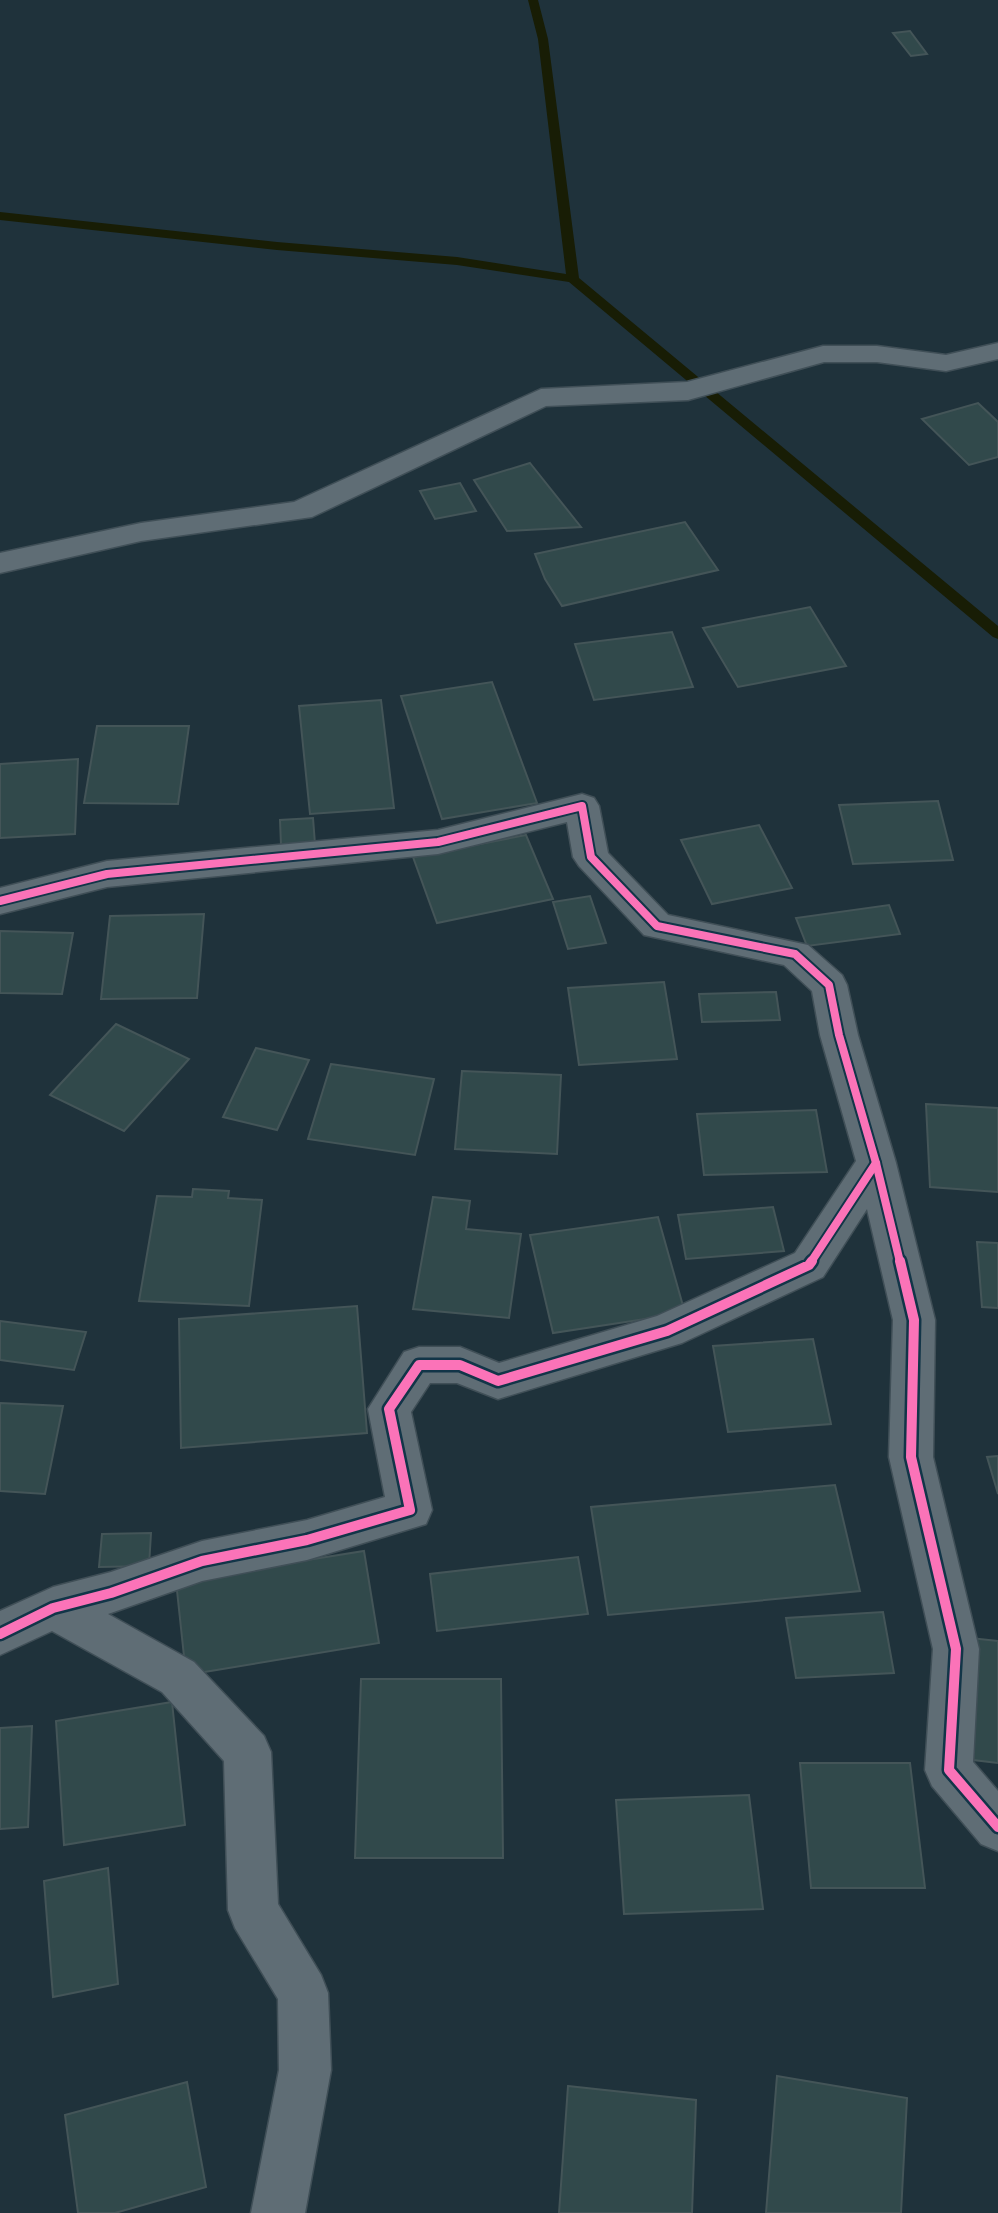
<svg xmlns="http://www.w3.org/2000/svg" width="998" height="2213" font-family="Inter,sans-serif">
<rect width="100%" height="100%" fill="#1f323b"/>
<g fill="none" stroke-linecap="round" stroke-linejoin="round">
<polygon fill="#181d05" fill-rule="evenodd" points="528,0 538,0 548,39 579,278 998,626 998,639 993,637 569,282 457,265 277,250 0,220 0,212 277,242 457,257 566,274 538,39"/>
</g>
<g fill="#31494b" stroke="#445558" stroke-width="2">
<polygon points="910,31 927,54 911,56 893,33"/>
<polygon points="978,403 998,422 998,457 969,465 922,419"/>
<polygon points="530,463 581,527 507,531 474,480"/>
<polygon points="460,483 476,511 435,519 420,491"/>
<polygon points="685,522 718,570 562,606 545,579 535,554"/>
<polygon points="810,607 846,666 738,687 703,628"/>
<polygon points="672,632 693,687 594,700 575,644"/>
<polygon points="492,682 537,803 442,819 401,696"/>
<polygon points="381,700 394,808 310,814 299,706"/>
<polygon points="97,726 189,726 178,804 84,803"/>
<polygon points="78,759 75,834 0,838 0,764"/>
<polygon points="938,801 953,860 853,864 839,805"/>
<polygon points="313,818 315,844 281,845 280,820"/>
<polygon points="759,825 792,888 712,904 681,840"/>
<polygon points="526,835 553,899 437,923 413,857"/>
<polygon points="590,896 606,943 568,949 553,902"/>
<polygon points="889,905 900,934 807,946 796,918"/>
<polygon points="204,914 197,998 101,999 110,916"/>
<polygon points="0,931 73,933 62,994 0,993"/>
<polygon points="664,982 677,1059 579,1065 568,988"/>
<polygon points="776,992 780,1020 702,1022 699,994"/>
<polygon points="116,1024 189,1059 124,1131 50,1095"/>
<polygon points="256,1048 309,1060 277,1130 223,1117"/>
<polygon points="331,1064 434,1079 415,1155 308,1139"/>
<polygon points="462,1071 561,1075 557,1154 455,1149"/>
<polygon points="926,1104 998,1108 998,1192 930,1187"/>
<polygon points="816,1110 827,1172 704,1175 697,1114"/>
<polygon points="193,1189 229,1191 228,1198 262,1200 249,1306 139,1301 157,1196 192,1197"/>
<polygon points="433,1197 470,1201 466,1229 521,1234 509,1318 413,1309"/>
<polygon points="773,1207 784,1251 686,1259 678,1215"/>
<polygon points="658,1217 685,1313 553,1333 530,1235"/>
<polygon points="977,1242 998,1243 998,1308 982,1307"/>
<polygon points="357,1306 367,1433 181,1448 179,1319"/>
<polygon points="0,1321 86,1332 74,1370 0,1360"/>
<polygon points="813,1339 831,1424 728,1432 713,1346"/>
<polygon points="0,1403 63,1406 45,1494 0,1491"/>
<polygon points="998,1456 998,1494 987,1457"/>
<polygon points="835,1485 860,1591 608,1615 591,1507"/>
<polygon points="151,1533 149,1566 99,1567 102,1534"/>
<polygon points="364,1551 379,1643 186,1675 176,1581"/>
<polygon points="578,1557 588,1614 437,1631 430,1574"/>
<polygon points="883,1612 894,1673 796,1678 786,1618"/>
<polygon points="961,1637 998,1641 998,1763 965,1759"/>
<polygon points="361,1679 501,1679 503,1858 355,1858"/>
<polygon points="172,1702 185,1825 64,1845 56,1721"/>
<polygon points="32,1726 28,1827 0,1829 0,1728"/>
<polygon points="800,1763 910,1763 925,1888 811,1888"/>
<polygon points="749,1795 763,1909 624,1914 616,1800"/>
<polygon points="108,1868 118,1984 53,1997 44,1881"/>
<polygon points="777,2076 907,2098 901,2213 766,2213"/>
<polygon points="187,2082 206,2187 115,2213 78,2213 65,2115"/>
<polygon points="568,2086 696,2100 692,2213 559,2213"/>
</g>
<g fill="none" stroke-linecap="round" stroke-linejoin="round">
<g stroke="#404f57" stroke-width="3">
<g id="minor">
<polygon points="998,343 998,359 946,371 877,362 824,362 688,400 546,406 312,517 141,541 0,573 0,553 141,523 294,502 541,389 687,382 823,346 877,346 946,355"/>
<polygon points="582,794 594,798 599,806 608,853 668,915 808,945 842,975 847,985 858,1035 896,1163 935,1320 933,1457 979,1649 973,1762 998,1791 998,1851 981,1844 932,1786 925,1770 933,1649 889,1457 893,1320 867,1209 823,1277 682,1343 498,1399 457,1383 430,1383 411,1412 432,1510 426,1524 307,1560 202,1581 108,1614 194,1662 264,1736 271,1752 278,1904 321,1975 328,1993 331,2070 305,2213 251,2213 279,2070 278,1999 235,1928 228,1910 224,1761 162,1692 52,1631 0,1655 0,1611 53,1587 111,1572 202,1541 307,1520 385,1497 368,1409 404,1352 419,1347 460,1347 499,1363 657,1316 795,1253 856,1161 820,1035 812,991 784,965 644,935 579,866 573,857 567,822 438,854 107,887 0,914 0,888 107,861 438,830"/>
</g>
</g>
<use href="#minor" fill="#5f6d75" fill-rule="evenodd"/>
<g stroke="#123548" stroke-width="12">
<g id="cycleway-far1">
<polyline points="0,901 107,874 438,842 582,806 591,857 657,926 795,954 829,985 839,1035 876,1163 900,1262"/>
<polyline points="811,1262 876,1163"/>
</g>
</g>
<g stroke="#123548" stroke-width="15">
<g id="cycleway">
<polyline points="900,1261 914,1320 911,1457 956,1649 949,1770 998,1827"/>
<polyline points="0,1634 53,1608 111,1593 202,1561 307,1540 410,1510 389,1409 419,1365 460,1365 498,1381 667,1331 809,1265 812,1261"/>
</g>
</g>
<use href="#cycleway-far1" stroke="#fb73b8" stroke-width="8"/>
<use href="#cycleway" stroke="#fb73b8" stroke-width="10"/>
</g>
</svg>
